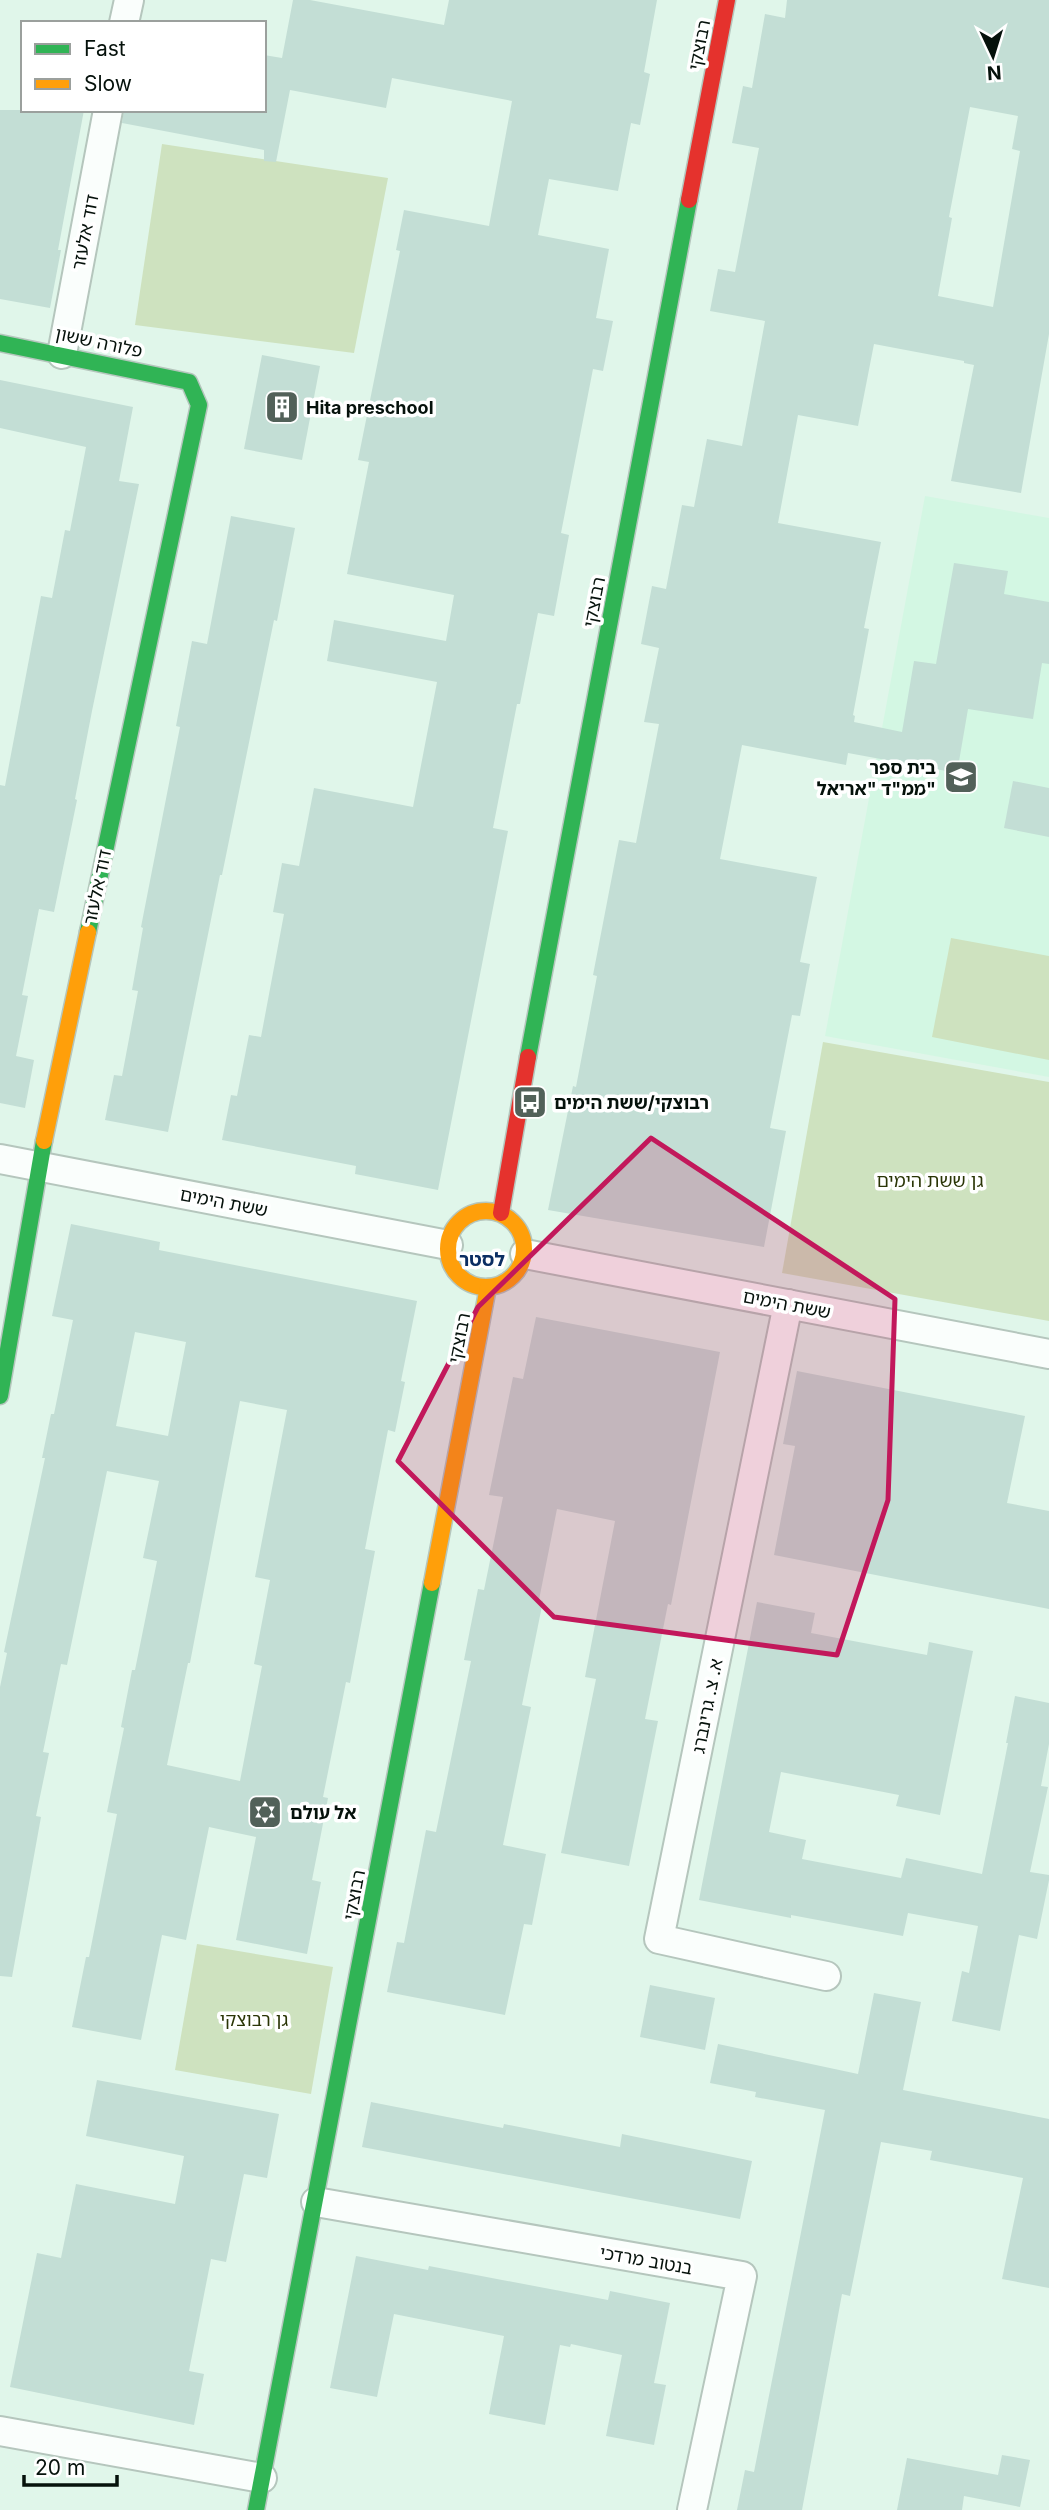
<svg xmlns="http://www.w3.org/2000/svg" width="1049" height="2510" font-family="Inter,'Noto Sans Hebrew',sans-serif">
<rect width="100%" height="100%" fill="#e0f6ea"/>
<polygon fill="#d3f7e3" points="925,496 1049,518 1049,1077 825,1036"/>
<g fill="#cee2bf">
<polygon points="162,144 388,178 354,353 135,325"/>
<polygon points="951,938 1049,956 1049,1060 932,1037"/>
<polygon points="823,1042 1049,1082 1049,1321 782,1273"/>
<polygon points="197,1944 333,1967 311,2094 175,2070"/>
</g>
<g fill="#c3ded5" fill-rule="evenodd">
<polygon points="293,0 310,0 444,25 449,0 657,0 644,72 650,74 640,125 631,123 618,191 549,179 538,235 609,249 596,318 613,321 603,371 593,369 561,533 569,535 554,616 538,613 520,704 517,704 493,828 508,831 438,1190 355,1174 356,1166 222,1140 231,1095 237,1096 249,1035 261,1037 284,914 273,912 282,863 299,866 314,788 413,807 437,682 327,661 334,620 446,641 454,595 347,574 369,462 358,460 400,251 396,250 404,210 489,226 512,101 392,78 386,108 290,90 276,162 264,161 264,150 122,123 124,110 264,110 264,55 282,58"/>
<path d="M787,0h262v334l-28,159 -70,-12 23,-116 -10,-2v-2l-90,-17 -16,82 -60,-11 -20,108 103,19 -17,86 5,1 -16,86 2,1 -1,6 48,10 12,-71 22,3 18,-101 54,8 -4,23 45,8v62l-7,-1 -9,56 -65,-10 -11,64 -109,-20 -2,12 -104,-20 -22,114 97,18 -17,85 10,2 -10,52 -8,-1 -22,113 16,3 -22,116 -216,-37 25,-124 3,1 21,-111 -4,-1 26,-135 17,3 23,-119 -15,-2 15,-74 -18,-4 11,-58 14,3 16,-84 12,2 13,-68 35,7 23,-125 -55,-10 8,-42 17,3 24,-124 -27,-5 11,-57 9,2 13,-74 20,4zM970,107l48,9 -6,33 8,2 -27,156 -55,-11 14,-78 -3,-1z"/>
<polygon points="0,110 84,110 58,250 61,250 50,308 0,299"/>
<polygon points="262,355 320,366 302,460 244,449"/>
<polygon points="0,380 133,407 119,481 139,484 92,711 75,799 77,800 54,912 39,909 22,995 28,996 16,1056 34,1060 25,1108 0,1103 0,785 5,786 41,596 52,598 65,530 70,531 86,447 0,428"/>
<polygon points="231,516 295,528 277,621 274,620 222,875 220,875 168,1132 105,1120 114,1075 122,1076 138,991 132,990 143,928 141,927 180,727 176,726 192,641 207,644"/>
<polygon points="1013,781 1049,788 1049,837 1004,828"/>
<path d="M71,1224l89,18 -1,8 258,51 -16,80 4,1 -10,50 -7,-2 -23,119 10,2 -25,132 -4,-1 -23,115 5,1 -16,82 9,2 -14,72 -71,-14 20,-103 -47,-10 -23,113 -24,-5 -21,105 -69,-13 14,-70h3l28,-143 -10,-2 17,-84 -3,-1 11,-57h3l22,-109 -14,-3 16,-77 -52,-10 -40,194 -6,-1 -18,88 6,1 -13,63 5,1 -29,160 -12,-1v-289l7,-34 -3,-1 41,-194h-3l9,-44h3l19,-94 -21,-4zM135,1332l51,10 -18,94 -52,-10zM240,1401l47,9 -32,167 15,3 -16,84 8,2 -22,115 -73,-16 21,-102h2z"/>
<polygon points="536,1317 720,1352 671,1605 668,1604 645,1719 658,1721 629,1866 561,1853 596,1679 585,1677 615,1521 557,1509 539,1600 543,1601 522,1705 531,1707 503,1845 546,1854 532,1925 524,1924 505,2015 387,1992 397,1942 404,1943 426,1830 436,1832 471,1661 464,1660 478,1589 484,1590 503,1497 489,1495 513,1377 523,1379"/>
<polygon points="797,1371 1025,1416 1007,1503 1049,1511 1049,1609 774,1555 795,1446 783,1444"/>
<polygon points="757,1602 815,1613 811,1633 927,1655 929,1642 973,1651 940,1815 896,1806 899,1795 781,1772 769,1832 806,1840 802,1859 901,1878 906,1858 982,1874 1008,1743 1006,1743 1015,1696 1049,1703 1049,1744 1041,1786 1048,1787 1030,1872 1049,1875 1049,1880 1037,1939 1019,1935 1000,2031 952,2021 962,1971 969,1973 978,1926 908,1913 903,1936 791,1915 791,1918 699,1900"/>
<polygon points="650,1985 715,1998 705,2050 640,2037"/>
<polygon points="874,1993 921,2002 903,2090 1049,2119 1049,2288 1002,2279 1023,2178 930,2160 932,2151 881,2142 850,2296 842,2294 802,2510 737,2510 745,2470 754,2472 825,2110 755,2097 756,2092 710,2083 718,2044 858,2074"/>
<polygon points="97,2080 279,2114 267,2178 244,2174 226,2262 211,2259 189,2371 204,2374 194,2425 10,2387 37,2253 61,2258 76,2184 175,2204 184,2156 86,2136"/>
<polygon points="371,2102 503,2128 504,2124 620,2147 622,2134 752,2161 740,2219 362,2147"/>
<polygon points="356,2256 428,2270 429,2266 608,2300 610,2291 670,2303 654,2383 666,2385 654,2445 606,2436 622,2355 571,2344 570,2347 560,2345 545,2425 489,2414 504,2336 394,2314 377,2397 330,2388"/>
<polygon points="1002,2455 1030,2460 1020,2507 964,2496 962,2510 897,2510 907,2458 998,2475"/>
</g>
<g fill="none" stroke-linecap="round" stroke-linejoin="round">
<g stroke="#b5c6bd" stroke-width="32">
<g id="street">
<polyline points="124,23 129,0"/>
<polyline points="62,354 108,110"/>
<polyline points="0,1159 448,1245"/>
<polyline points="525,1254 1049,1354"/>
<polyline points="788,1304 659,1939 826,1976"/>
<polyline points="316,2202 742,2276 692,2510"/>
<polyline points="0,2431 262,2478"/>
</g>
</g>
<g stroke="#b5c6bd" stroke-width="19">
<g id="fast">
<polyline points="0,343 189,382 199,405 88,932"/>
<polyline points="528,1057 689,200"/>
<polyline points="0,1396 44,1141"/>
<polyline points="256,2510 432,1583"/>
</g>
</g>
<g stroke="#b5c6bd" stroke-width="19">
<g id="slow">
<polyline points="44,1141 88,932"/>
<circle cx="486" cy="1249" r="38"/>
<polyline points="432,1583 488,1287"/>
</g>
</g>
<g stroke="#b5c6bd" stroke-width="19">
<g id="jam">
<polyline points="689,200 727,0"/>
<polyline points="501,1213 528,1057"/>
</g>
</g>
<use href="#street" stroke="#fafefc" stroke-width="28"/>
<use href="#fast" stroke="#30b455" stroke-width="16"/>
<use href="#slow" stroke="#ff9f0a" stroke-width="16"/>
<use href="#jam" stroke="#e5322d" stroke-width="16"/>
</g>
<path fill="#c2185b" fill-opacity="0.2" stroke="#c2185b" stroke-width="5" stroke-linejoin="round" d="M651,1138l244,161 -7,201 -51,155 -283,-38 -156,-156 80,-154z"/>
<defs>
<g id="building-square" transform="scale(1.75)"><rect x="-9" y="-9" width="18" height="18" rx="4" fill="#526159" stroke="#fff"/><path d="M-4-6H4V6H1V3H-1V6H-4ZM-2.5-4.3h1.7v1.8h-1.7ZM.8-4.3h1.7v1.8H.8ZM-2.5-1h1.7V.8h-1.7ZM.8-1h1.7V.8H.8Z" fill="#fff"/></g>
<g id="school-square" transform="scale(1.75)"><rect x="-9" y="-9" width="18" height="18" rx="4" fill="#526159" stroke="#fff"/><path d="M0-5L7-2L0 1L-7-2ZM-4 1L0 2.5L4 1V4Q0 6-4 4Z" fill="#fff"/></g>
<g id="bus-square" transform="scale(1.75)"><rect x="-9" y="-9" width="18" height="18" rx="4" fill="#526159" stroke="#fff"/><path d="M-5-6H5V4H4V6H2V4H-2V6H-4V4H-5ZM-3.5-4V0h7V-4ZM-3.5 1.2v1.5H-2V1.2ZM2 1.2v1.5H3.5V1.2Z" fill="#fff"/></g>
<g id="synagogue-square" transform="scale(1.75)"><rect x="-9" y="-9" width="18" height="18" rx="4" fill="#526159" stroke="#fff"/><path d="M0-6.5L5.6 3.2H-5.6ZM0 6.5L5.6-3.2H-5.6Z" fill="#fff"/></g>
</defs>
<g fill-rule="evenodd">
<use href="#building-square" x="282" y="407"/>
<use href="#school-square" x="961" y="777"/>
<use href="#bus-square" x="530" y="1102"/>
<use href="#synagogue-square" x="265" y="1812"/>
</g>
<g text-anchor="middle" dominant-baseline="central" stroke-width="7" stroke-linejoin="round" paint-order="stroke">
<g font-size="18" fill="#05110b" stroke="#fff">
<text transform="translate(699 45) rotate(-79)">רבוצקי</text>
<text transform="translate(85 232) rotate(-79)">דוד אלעזר</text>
<text transform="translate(99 342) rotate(12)">פלורה ששון</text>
<text transform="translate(594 602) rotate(-79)">רבוצקי</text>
<text transform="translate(97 887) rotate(-78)">דוד אלעזר</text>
<text transform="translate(224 1202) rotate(11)">ששת הימים</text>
<text transform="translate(787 1304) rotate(11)">ששת הימים</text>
<text transform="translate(459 1338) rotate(-79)">רבוצקי</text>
<text transform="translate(707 1706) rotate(-79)">א. צ. גרינברג</text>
<text transform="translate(354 1895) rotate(-79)">רבוצקי</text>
<text transform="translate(646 2260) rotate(10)">בנטוב מרדכי</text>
</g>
<g font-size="18" font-weight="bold" fill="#05110b" stroke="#fff" text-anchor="start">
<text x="306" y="407">Hita preschool</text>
<text x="936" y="767" text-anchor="end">בית ספר<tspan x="936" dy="21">ממ"ד "אריאל"</tspan></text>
<text x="554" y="1102">רבוצקי/ששת הימים</text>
<text x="290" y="1812">אל עולם</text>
</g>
<g font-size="18" fill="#2a3506" stroke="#fff">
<text x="930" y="1180">גן ששת הימים</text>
<text x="254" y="2019">גן רבוצקי</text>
</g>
<g font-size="19" font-weight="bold" fill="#0b2e62" stroke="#fff">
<text x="482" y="1259">לסטר</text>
</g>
</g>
<rect x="21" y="21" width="245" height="91" fill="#ffffff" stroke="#9ba09d" stroke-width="2"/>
<rect x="35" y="44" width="35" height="10" fill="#30b455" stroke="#9ba09d" stroke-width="2"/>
<text x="84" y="56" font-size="21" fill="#05110b">Fast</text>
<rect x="35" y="79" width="35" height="10" fill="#ff9f0a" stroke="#9ba09d" stroke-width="2"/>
<text x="84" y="91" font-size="21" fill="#05110b">Slow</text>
<g transform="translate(993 56) rotate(176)" stroke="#ffffff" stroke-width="5" paint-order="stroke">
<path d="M0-5L12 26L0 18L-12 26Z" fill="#05110b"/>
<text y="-10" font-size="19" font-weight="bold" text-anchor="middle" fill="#05110b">N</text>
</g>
<path d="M24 2475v10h93v-10" fill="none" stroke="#05110b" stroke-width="3.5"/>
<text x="35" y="2475" font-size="21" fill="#05110b" stroke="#ffffff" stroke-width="5" paint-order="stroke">20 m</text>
</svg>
